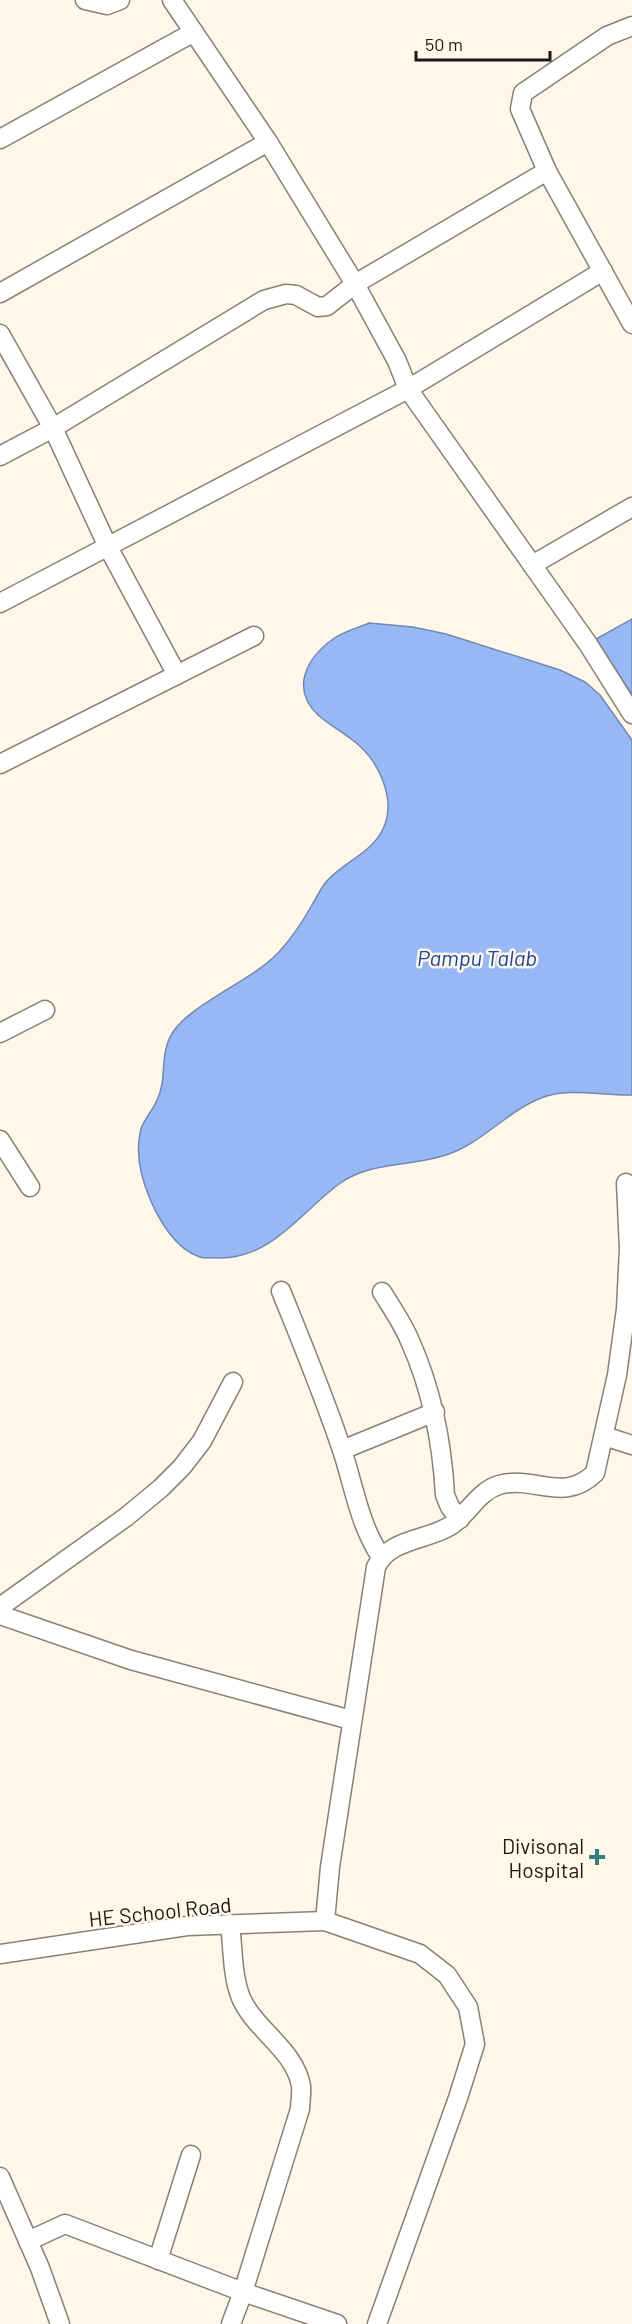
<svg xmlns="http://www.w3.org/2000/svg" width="632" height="2324" font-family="Barlow,sans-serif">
<rect width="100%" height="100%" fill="#fff7e9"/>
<g fill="#97b8f5" stroke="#7288b2" stroke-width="1.5">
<polygon points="632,619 632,695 596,639"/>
<path d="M369,623l44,4 33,7 114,36 25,12 15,13 32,45v355c-29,1 -63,-8 -91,3 -35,14 -60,46 -95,57 -36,12 -75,6 -107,29 -38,28 -67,74 -119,74 -6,-1 -14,1 -20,-1 -24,-7 -41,-37 -50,-58 -9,-21 -15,-47 -9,-70 3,-10 12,-19 16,-29 10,-20 3,-43 13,-63 15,-31 82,-56 108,-84 13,-14 25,-32 34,-48 5,-8 8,-16 14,-23 16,-19 46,-29 57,-53 14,-29 -4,-68 -28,-87 -12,-10 -26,-17 -37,-27 -28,-27 -11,-57 15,-76 11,-8 25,-11 36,-16z"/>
</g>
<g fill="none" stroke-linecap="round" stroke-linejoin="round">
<g stroke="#888174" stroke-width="21">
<g id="minor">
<polyline points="85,0 107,5 120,0"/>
<polyline points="172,0 268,142 355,284 397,361 408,389 588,644 632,714"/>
<polyline points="632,26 607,36 523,93 520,109 547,171 632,324"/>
<polyline points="0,139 194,32"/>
<polyline points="0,293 268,142"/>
<polyline points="0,334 53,428 108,547 177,675"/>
<polyline points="0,456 53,428 264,300 286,294 296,295 318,307 327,306 355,284 547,171"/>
<polyline points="532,565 632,507"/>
<polyline points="0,603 408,389 603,271"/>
<polyline points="0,764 254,636"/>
<polyline points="0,1033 45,1010"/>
<polyline points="0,1140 30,1187"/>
<path d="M281,1291c21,52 43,105 61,159 12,36 17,74 39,107"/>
<path d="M382,1292c10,16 21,32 28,49 22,49 32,100 35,154l5,12 10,12"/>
<polyline points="604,1436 632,1445"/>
<polyline points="342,1450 435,1412"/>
<polyline points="0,1607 126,1517 161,1488 182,1467 202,1441 233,1382"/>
<polyline points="0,1615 131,1660 351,1720"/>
<path d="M325,1921l5,-54 46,-300c13,-28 49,-26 74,-41 18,-11 28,-35 49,-41 36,-10 64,19 96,-12l22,-98 9,-66 3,-60 -3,-66"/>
<path d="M230,1924c3,24 2,52 11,74 14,32 54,52 60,88 1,7 -1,16 -1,23l-57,183 -12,32"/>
<polyline points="0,1954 187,1926 325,1921 420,1954 447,1975 468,2007 475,2044 458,2098 377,2324"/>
<polyline points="0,2177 40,2268 60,2324"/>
<polyline points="28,2241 65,2224 243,2292 337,2324"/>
<polyline points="158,2260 191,2155"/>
</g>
</g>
<use href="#minor" stroke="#fff" stroke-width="18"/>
</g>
<path fill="#367f81" stroke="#fff7e9" stroke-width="2" d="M594 1848h6v6h6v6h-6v6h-6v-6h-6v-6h6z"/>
<g text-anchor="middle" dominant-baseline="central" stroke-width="5" stroke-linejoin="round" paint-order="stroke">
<g font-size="21" fill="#1b1914" stroke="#fff7e9" text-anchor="end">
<text x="584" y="1845">Divisonal<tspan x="584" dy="24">Hospital</tspan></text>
</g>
<g font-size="21" fill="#1b1914" stroke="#fff7e9">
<text transform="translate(160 1911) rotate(-6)">HE School Road</text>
</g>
<g font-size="22" font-style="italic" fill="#1a469b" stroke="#fff7e9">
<text x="477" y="957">Pampu Talab</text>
</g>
</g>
<path d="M416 51v9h134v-9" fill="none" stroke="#1b1914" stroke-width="3"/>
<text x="425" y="51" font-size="18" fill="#1b1914" stroke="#fff7e9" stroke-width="4.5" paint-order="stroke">50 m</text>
</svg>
